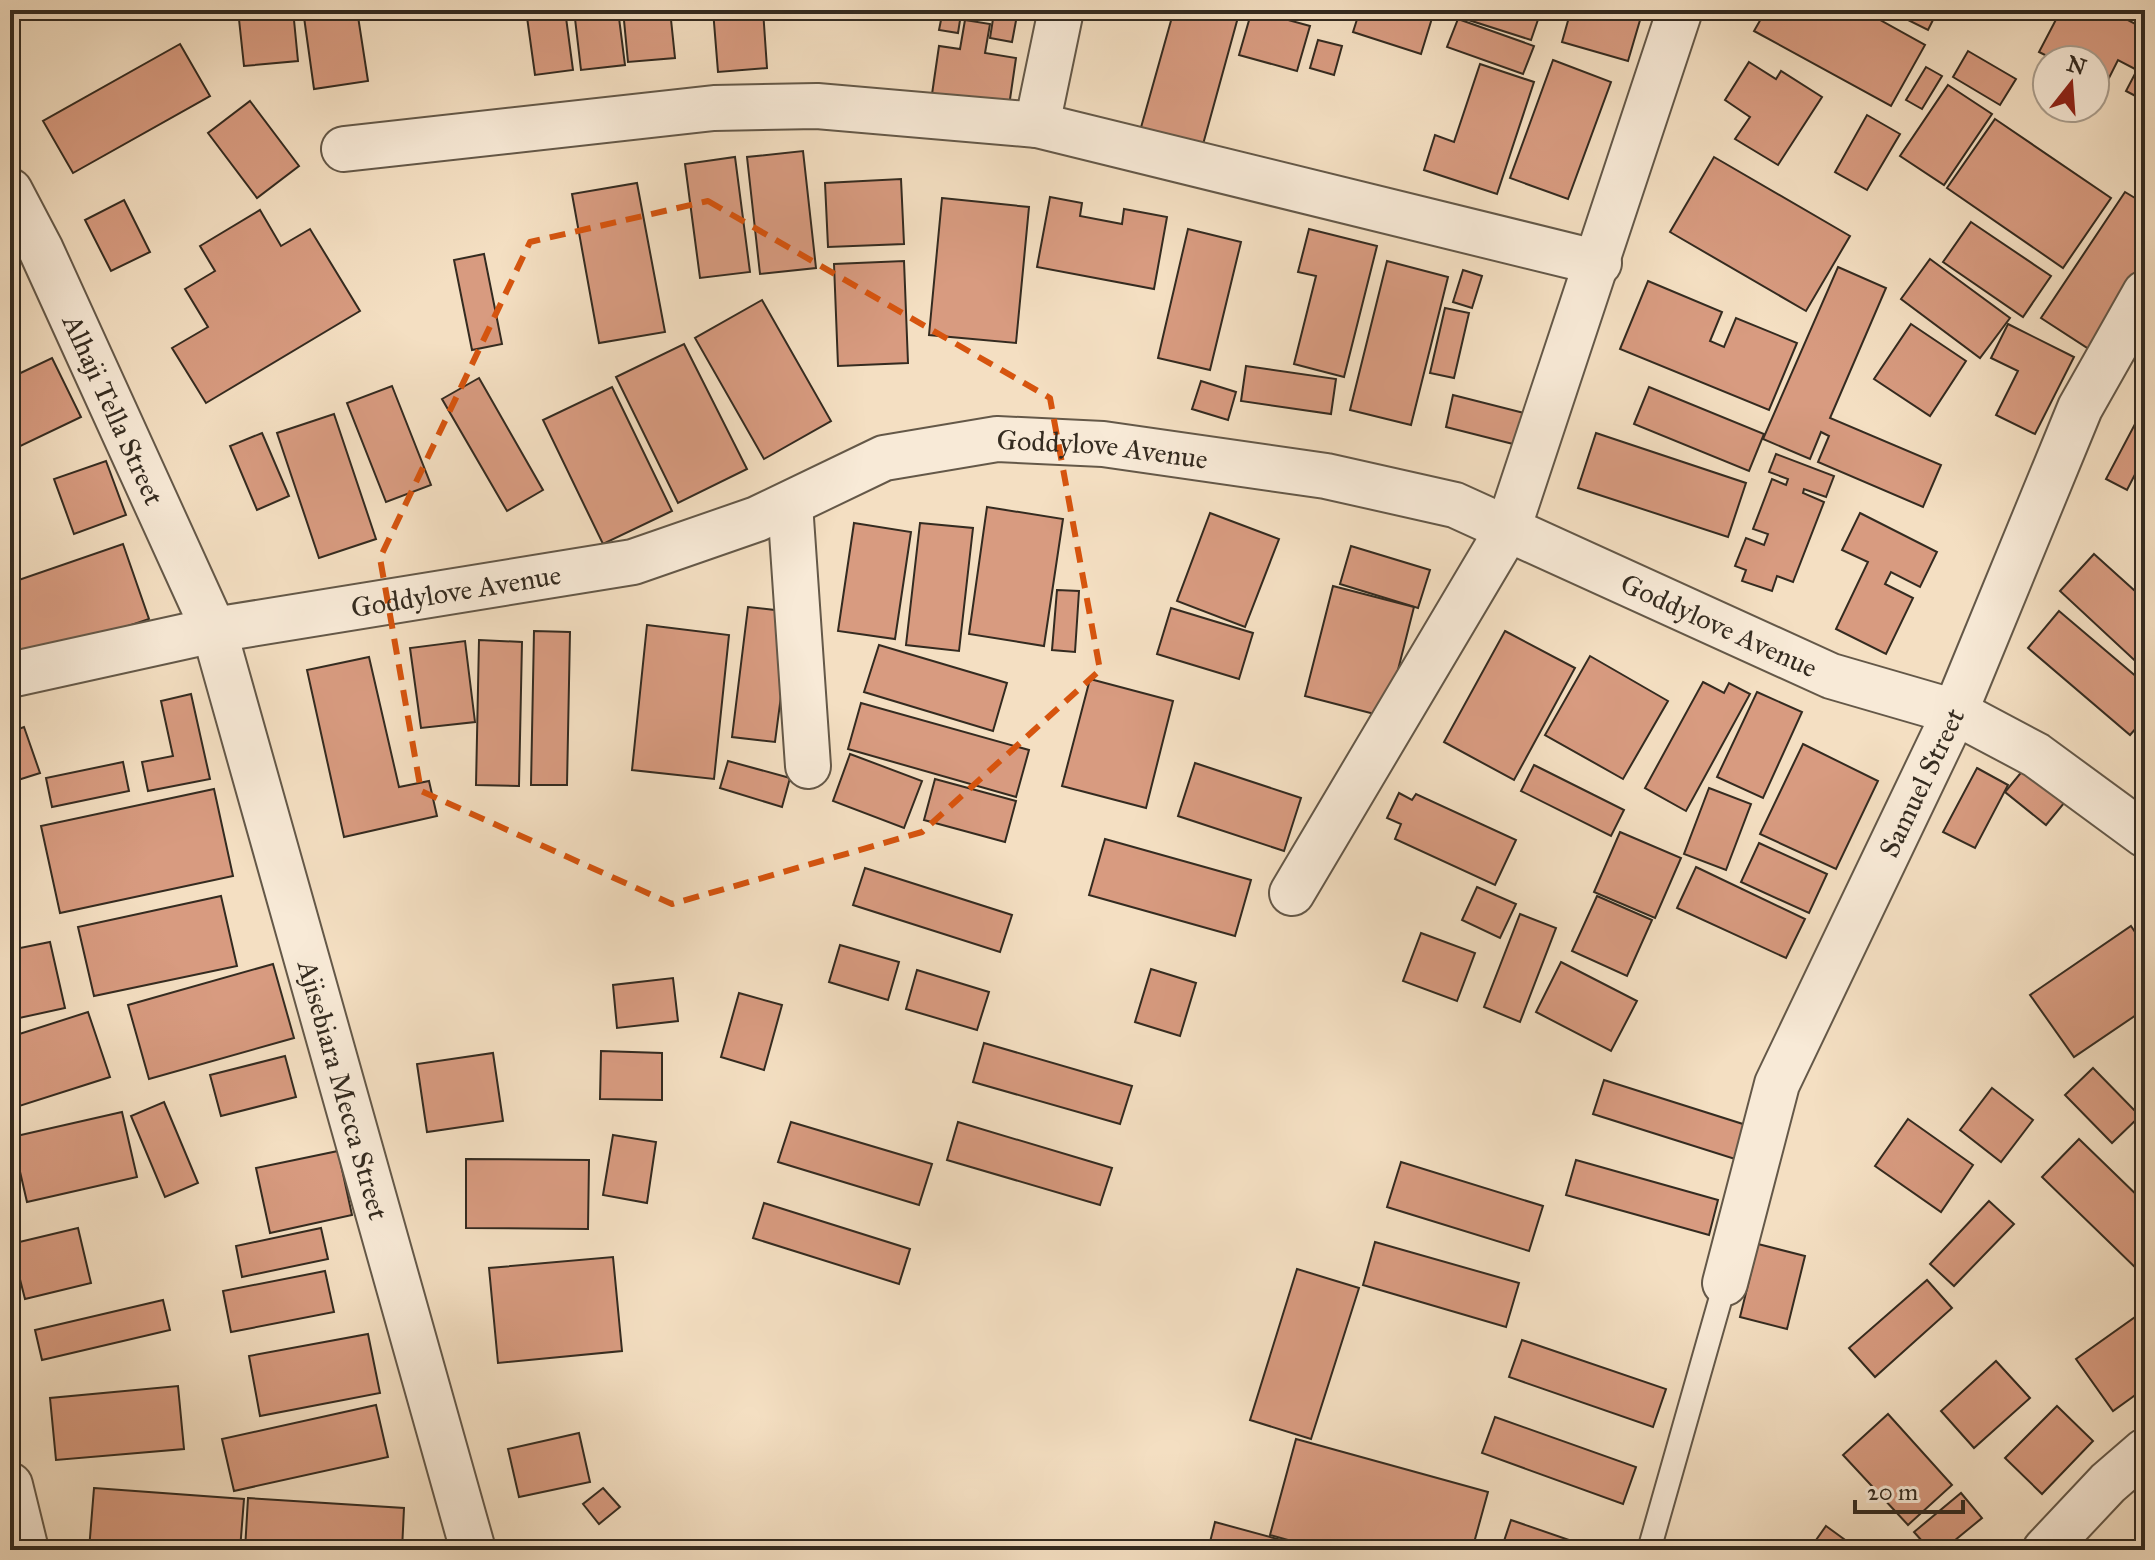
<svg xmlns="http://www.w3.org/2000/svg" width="2155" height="1560" font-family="'IM FELL Great Primer',serif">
<rect width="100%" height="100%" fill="#f4dfc2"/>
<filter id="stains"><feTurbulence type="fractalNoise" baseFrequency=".0025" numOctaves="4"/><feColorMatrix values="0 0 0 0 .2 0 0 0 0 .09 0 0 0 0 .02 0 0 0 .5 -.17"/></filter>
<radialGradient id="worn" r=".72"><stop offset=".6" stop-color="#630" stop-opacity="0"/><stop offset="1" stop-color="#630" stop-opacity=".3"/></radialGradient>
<g fill="#d89b80" stroke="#342b20" stroke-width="2">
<polygon points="238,10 293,10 298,61 244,66"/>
<polygon points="303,10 357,10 368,81 314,89"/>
<polygon points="526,10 565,10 573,70 535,75"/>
<polygon points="574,10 618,10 625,65 581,70"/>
<polygon points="623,10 670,10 675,58 628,62"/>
<polygon points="713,10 763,10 767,68 718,72"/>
<polygon points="943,10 1018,10 1012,42 990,38 993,19 961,14 958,33 939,30"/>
<polygon points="1174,10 1240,10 1202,148 1140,131"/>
<polygon points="1252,10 1310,26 1297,71 1239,55"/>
<polygon points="1360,10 1416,10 1433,15 1421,54 1353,32"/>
<polygon points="1458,10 1537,10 1541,11 1531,40 1456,16"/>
<polygon points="1571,10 1643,10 1628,61 1562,42"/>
<polygon points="1766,10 1862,10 1925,45 1891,106 1754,31"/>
<polygon points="1888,10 1938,10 1928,30"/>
<polygon points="2061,10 2109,10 2145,29 2145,101 2126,91 2137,70 2118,60 2105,86 2095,81 2095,60 2055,60 2039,52"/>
<polygon points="1458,19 1534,46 1523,74 1447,47"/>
<polygon points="965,20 990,24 985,53 1016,58 1008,113 931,101 939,46 960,49"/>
<polygon points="1318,40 1342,46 1334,75 1310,68"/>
<polygon points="180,44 210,96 73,173 43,121"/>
<polygon points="1968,51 2016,79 2000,105 1953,77"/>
<polygon points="1553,60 1611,82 1568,199 1510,178"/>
<polygon points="1749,62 1776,79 1781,71 1822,97 1778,165 1735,139 1750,117 1725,100"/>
<polygon points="1480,64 1534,82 1497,194 1424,170 1435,135 1454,142"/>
<polygon points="1926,67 1942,76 1922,109 1906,100"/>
<polygon points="1948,85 1992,114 1944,185 1900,156"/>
<polygon points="250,101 299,166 257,198 208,133"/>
<polygon points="1867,115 1900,134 1867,190 1835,172"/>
<polygon points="1995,119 2111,198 2063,268 1947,188"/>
<polygon points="803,151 816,268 760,274 747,157"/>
<polygon points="735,157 750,272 700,278 685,164"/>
<polygon points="1714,157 1850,236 1806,311 1670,232"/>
<polygon points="901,179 904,244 828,247 825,183"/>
<polygon points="637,183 665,332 599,343 572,194"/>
<polygon points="2125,192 2145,204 2145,270 2092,351 2041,318"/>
<polygon points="1050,197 1082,203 1080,216 1122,224 1124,209 1167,217 1154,289 1037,267"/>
<polygon points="942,198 1029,207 1016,343 929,335"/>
<polygon points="124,200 150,252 111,271 85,220"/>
<polygon points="260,210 281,246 310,229 360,311 206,403 172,348 208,327 185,289 215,271 200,246"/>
<polygon points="1971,222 2051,276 2023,317 1943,262"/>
<polygon points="1188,229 1241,242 1210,370 1158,358"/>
<polygon points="1309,229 1377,246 1344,377 1294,364 1316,276 1298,272"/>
<polygon points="484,254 502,344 472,350 454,260"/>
<polygon points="1930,259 2010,318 1980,358 1901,299"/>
<polygon points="904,261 908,363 838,366 834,264"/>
<polygon points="1387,261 1448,277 1411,425 1350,410"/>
<polygon points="1838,267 1886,288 1830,418 1941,465 1923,507 1818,462 1829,436 1821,432 1810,459 1763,439"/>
<polygon points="1463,270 1482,276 1472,308 1453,302"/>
<polygon points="1648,281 1722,312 1710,341 1724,347 1736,318 1797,343 1769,410 1620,349"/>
<polygon points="762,300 831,421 764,459 695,338"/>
<polygon points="1445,308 1469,313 1454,378 1430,373"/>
<polygon points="1911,324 1966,361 1930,416 1874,379"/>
<polygon points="2008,324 2074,357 2035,434 1996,415 2018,371 1991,358"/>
<polygon points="684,344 747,469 678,503 616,377"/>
<polygon points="52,358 81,417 10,451 10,378"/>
<polygon points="1246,366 1336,379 1331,414 1241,401"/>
<polygon points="479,378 543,490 507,511 442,399"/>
<polygon points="1201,381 1236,392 1228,420 1192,409"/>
<polygon points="392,386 431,485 386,502 347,403"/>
<polygon points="612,387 672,511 603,544 543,420"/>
<polygon points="1649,387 1764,434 1749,471 1634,424"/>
<polygon points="1453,395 1524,413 1517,445 1446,427"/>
<polygon points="334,414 376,539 319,558 277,433"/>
<polygon points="2135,424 2145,429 2145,455 2127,490 2106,479"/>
<polygon points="262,433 289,496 257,510 230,446"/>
<polygon points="1596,433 1746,483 1728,537 1578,488"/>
<polygon points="1776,454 1834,476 1826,497 1804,489 1803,493 1824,502 1793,582 1777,576 1772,591 1742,581 1746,570 1735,566 1746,538 1764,545 1768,534 1753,529 1772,479 1786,485 1788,479 1769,472"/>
<polygon points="106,461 126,515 74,534 54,479"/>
<polygon points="987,507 1063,519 1044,646 969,634"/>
<polygon points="1210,513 1279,539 1245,627 1177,601"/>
<polygon points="1860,513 1937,552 1920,587 1891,572 1885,584 1913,598 1886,654 1836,629 1868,562 1842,550"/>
<polygon points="854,523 911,532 895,639 838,631"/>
<polygon points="920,523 973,528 959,651 906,645"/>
<polygon points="123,544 149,619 13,665 10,655 10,583"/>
<polygon points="1351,546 1430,570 1418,608 1340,584"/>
<polygon points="2094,554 2145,600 2145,670 2060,591"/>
<polygon points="1333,586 1414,607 1386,717 1305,696"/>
<polygon points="1057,590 1079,591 1075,652 1052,650"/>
<polygon points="748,607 792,612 775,742 732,737"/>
<polygon points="1171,608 1253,633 1239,679 1157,654"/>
<polygon points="2059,611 2145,684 2145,718 2130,735 2028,648"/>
<polygon points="647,625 729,635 714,779 632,770"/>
<polygon points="534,631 570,632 567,785 531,785"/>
<polygon points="1505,631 1575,668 1514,780 1444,742"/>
<polygon points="479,640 522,642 519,786 476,785"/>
<polygon points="465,641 475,722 421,728 410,648"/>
<polygon points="879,645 1007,683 993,731 864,692"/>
<polygon points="1590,656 1668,701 1623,779 1545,735"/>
<polygon points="369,657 399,787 429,781 437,816 344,837 307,670"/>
<polygon points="1090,679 1173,701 1146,808 1062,786"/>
<polygon points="1703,682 1724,693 1729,683 1750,694 1686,811 1645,788"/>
<polygon points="1757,692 1802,712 1763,798 1717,777"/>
<polygon points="191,694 210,779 148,791 142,762 173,756 161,701"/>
<polygon points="861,703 1029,750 1016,797 848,749"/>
<polygon points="24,727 40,773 18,780 10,758 10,732"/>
<polygon points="1803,744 1878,781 1836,869 1760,834"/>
<polygon points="850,754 922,781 904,828 833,801"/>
<polygon points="728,761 790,778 782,807 720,788"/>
<polygon points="123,762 129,791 52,807 46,778"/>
<polygon points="1195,763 1301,798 1284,851 1178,816"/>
<polygon points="1534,765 1624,810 1611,836 1521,791"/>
<polygon points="1977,768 2008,785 1975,848 1943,832"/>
<polygon points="2024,769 2065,802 2046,825 2005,792"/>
<polygon points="935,779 1016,801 1005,842 924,820"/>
<polygon points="1709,788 1751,804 1726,870 1684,854"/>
<polygon points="214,789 233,876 60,913 41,826"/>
<polygon points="1399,793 1412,800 1416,794 1516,840 1495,885 1395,839 1401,824 1387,818"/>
<polygon points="1620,832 1681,858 1655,918 1594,892"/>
<polygon points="1105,839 1251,880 1235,936 1089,895"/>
<polygon points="1759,843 1827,874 1809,913 1741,882"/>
<polygon points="1696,867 1805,919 1786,958 1677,908"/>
<polygon points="865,868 1012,915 1000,952 853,905"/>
<polygon points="1477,887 1516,904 1500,938 1462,920"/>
<polygon points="221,896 237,966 94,996 78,927"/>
<polygon points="1597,896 1652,920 1627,976 1572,951"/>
<polygon points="1520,914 1556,928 1520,1022 1484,1007"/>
<polygon points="2131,926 2145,947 2145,1009 2074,1057 2030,995"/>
<polygon points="1421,933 1475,953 1457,1001 1403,981"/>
<polygon points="50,942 65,1008 10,1020 10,950"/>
<polygon points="840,945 899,962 888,1000 829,982"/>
<polygon points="1561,962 1637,1001 1611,1051 1536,1012"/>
<polygon points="273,964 294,1038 149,1079 128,1005"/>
<polygon points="1151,969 1196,983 1180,1036 1135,1022"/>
<polygon points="917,970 989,992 977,1030 906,1009"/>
<polygon points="673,978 678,1021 617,1028 613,985"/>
<polygon points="739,993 782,1005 764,1070 721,1057"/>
<polygon points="88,1012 110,1077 10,1109 10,1037"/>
<polygon points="984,1043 1132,1086 1120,1124 973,1082"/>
<polygon points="601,1051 662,1053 662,1100 600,1099"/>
<polygon points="493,1053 503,1121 427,1132 417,1064"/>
<polygon points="285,1056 296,1097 221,1116 210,1075"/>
<polygon points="2093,1068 2140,1116 2112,1143 2065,1095"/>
<polygon points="1604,1080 1746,1125 1735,1159 1593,1114"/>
<polygon points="1992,1088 2033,1120 2001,1162 1960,1130"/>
<polygon points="164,1102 198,1183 165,1197 131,1116"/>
<polygon points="122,1112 137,1177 27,1202 12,1137"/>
<polygon points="1908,1119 1973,1165 1941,1212 1875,1166"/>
<polygon points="791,1122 932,1164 919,1205 778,1162"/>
<polygon points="958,1122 1112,1168 1100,1205 947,1160"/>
<polygon points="613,1135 656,1142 647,1203 603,1195"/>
<polygon points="2079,1139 2145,1203 2145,1269 2141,1273 2042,1177"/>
<polygon points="338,1151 352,1215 270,1233 256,1168"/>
<polygon points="466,1159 589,1160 588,1229 466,1228"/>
<polygon points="1576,1160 1718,1200 1709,1235 1566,1195"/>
<polygon points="1401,1162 1543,1206 1529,1251 1387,1207"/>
<polygon points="1989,1201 2014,1224 1954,1286 1930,1264"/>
<polygon points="764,1203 910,1249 899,1284 753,1238"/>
<polygon points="78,1228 91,1283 25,1299 11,1244"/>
<polygon points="321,1228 328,1259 242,1277 236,1246"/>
<polygon points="1375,1242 1519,1283 1506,1327 1363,1285"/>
<polygon points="1758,1244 1805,1256 1787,1329 1740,1317"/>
<polygon points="613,1257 622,1351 498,1363 489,1268"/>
<polygon points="1297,1269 1359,1288 1311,1439 1250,1420"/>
<polygon points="325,1271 334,1312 231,1332 223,1291"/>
<polygon points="1927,1280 1952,1308 1875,1377 1849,1348"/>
<polygon points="163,1300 170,1330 42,1360 35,1330"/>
<polygon points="2145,1310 2145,1388 2113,1411 2076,1359"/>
<polygon points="368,1334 380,1393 260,1416 249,1356"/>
<polygon points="1522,1340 1666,1389 1653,1427 1509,1377"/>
<polygon points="1996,1361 2030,1398 1974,1448 1941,1411"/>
<polygon points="178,1386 184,1449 56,1460 50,1398"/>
<polygon points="376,1405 388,1457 234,1491 222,1439"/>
<polygon points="2057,1406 2093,1441 2042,1494 2005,1458"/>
<polygon points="1888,1414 1952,1485 1908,1525 1843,1455"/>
<polygon points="1495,1417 1636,1467 1623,1504 1482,1453"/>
<polygon points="579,1433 590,1482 519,1497 508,1449"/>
<polygon points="1296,1439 1488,1492 1472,1550 1324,1550 1270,1535"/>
<polygon points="94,1488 244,1499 240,1550 89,1550"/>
<polygon points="603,1488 620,1507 599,1524 583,1504"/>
<polygon points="1961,1493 1982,1518 1943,1550 1930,1550 1914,1532"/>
<polygon points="248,1498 404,1508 402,1550 245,1550"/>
<polygon points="1511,1520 1598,1550 1501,1550"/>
<polygon points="1215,1522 1281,1540 1278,1550 1208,1550"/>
<polygon points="1826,1526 1859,1550 1809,1550"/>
</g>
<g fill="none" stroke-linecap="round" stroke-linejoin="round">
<g stroke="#645848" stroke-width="26">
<polyline id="lane" points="1649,1550 1725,1283"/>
</g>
<g stroke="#645848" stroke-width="48">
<g id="street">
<polyline points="1037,125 1061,10"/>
<polyline points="344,149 714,108 817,106 1037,125 1599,263"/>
<path id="s1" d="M10,191l31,59 173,380 259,920"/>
<polyline points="790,504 808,766"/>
<path id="s2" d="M10,675l204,-45 419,-68 124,-43 127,-61 113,-19 106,5 223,32 129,29 376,171 124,36 81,43 109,80"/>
<polyline points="1292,893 1508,529 1680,10"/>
<path id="s3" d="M1725,1283l52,-199 178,-372 125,-304 65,-115"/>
<polyline points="10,1485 26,1550"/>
<polyline points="2045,1550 2108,1483 2145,1451"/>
</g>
</g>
<use href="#lane" stroke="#f8ead7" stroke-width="22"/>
<use href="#street" stroke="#f8ead7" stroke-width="44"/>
</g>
<path fill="none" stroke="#d6540e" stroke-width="6" stroke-dasharray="16 10" stroke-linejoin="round" d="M708,201l342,197 50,272 -178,162 -250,72 -251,-113 -41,-233 150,-316z"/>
<g text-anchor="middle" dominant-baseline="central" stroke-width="6" stroke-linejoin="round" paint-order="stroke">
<g font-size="28" fill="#342b20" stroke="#f8ead7">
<text stroke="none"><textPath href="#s1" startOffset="242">Alhaji Tella Street</textPath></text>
<text stroke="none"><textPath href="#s2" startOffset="1126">Goddylove Avenue</textPath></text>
<text stroke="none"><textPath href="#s2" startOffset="454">Goddylove Avenue</textPath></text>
<text stroke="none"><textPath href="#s2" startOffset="1774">Goddylove Avenue</textPath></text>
<text stroke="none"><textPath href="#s3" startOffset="540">Samuel Street</textPath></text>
<text stroke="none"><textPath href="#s1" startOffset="962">Ajisebiara Mecca Street</textPath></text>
</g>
</g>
<rect width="2155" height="1560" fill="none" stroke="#f4dfc2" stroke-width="40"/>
<rect x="12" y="12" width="2131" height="1536" fill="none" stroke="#342b20" stroke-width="4"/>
<rect x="20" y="20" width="2115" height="1520" fill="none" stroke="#342b20" stroke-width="2"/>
<g transform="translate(2071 84) rotate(17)"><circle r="38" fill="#f8ead7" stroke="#aa9e8e" stroke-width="2"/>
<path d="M0-6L14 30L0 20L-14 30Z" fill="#8f2418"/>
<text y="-12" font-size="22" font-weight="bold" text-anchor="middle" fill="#342b20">N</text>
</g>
<path d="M1855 1500v12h108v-12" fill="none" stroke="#342b20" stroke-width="4"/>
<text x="1867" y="1500" font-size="24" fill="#342b20" stroke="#f8ead7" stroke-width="6" paint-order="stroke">20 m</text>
<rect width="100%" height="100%" filter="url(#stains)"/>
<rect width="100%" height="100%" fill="url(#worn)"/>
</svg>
